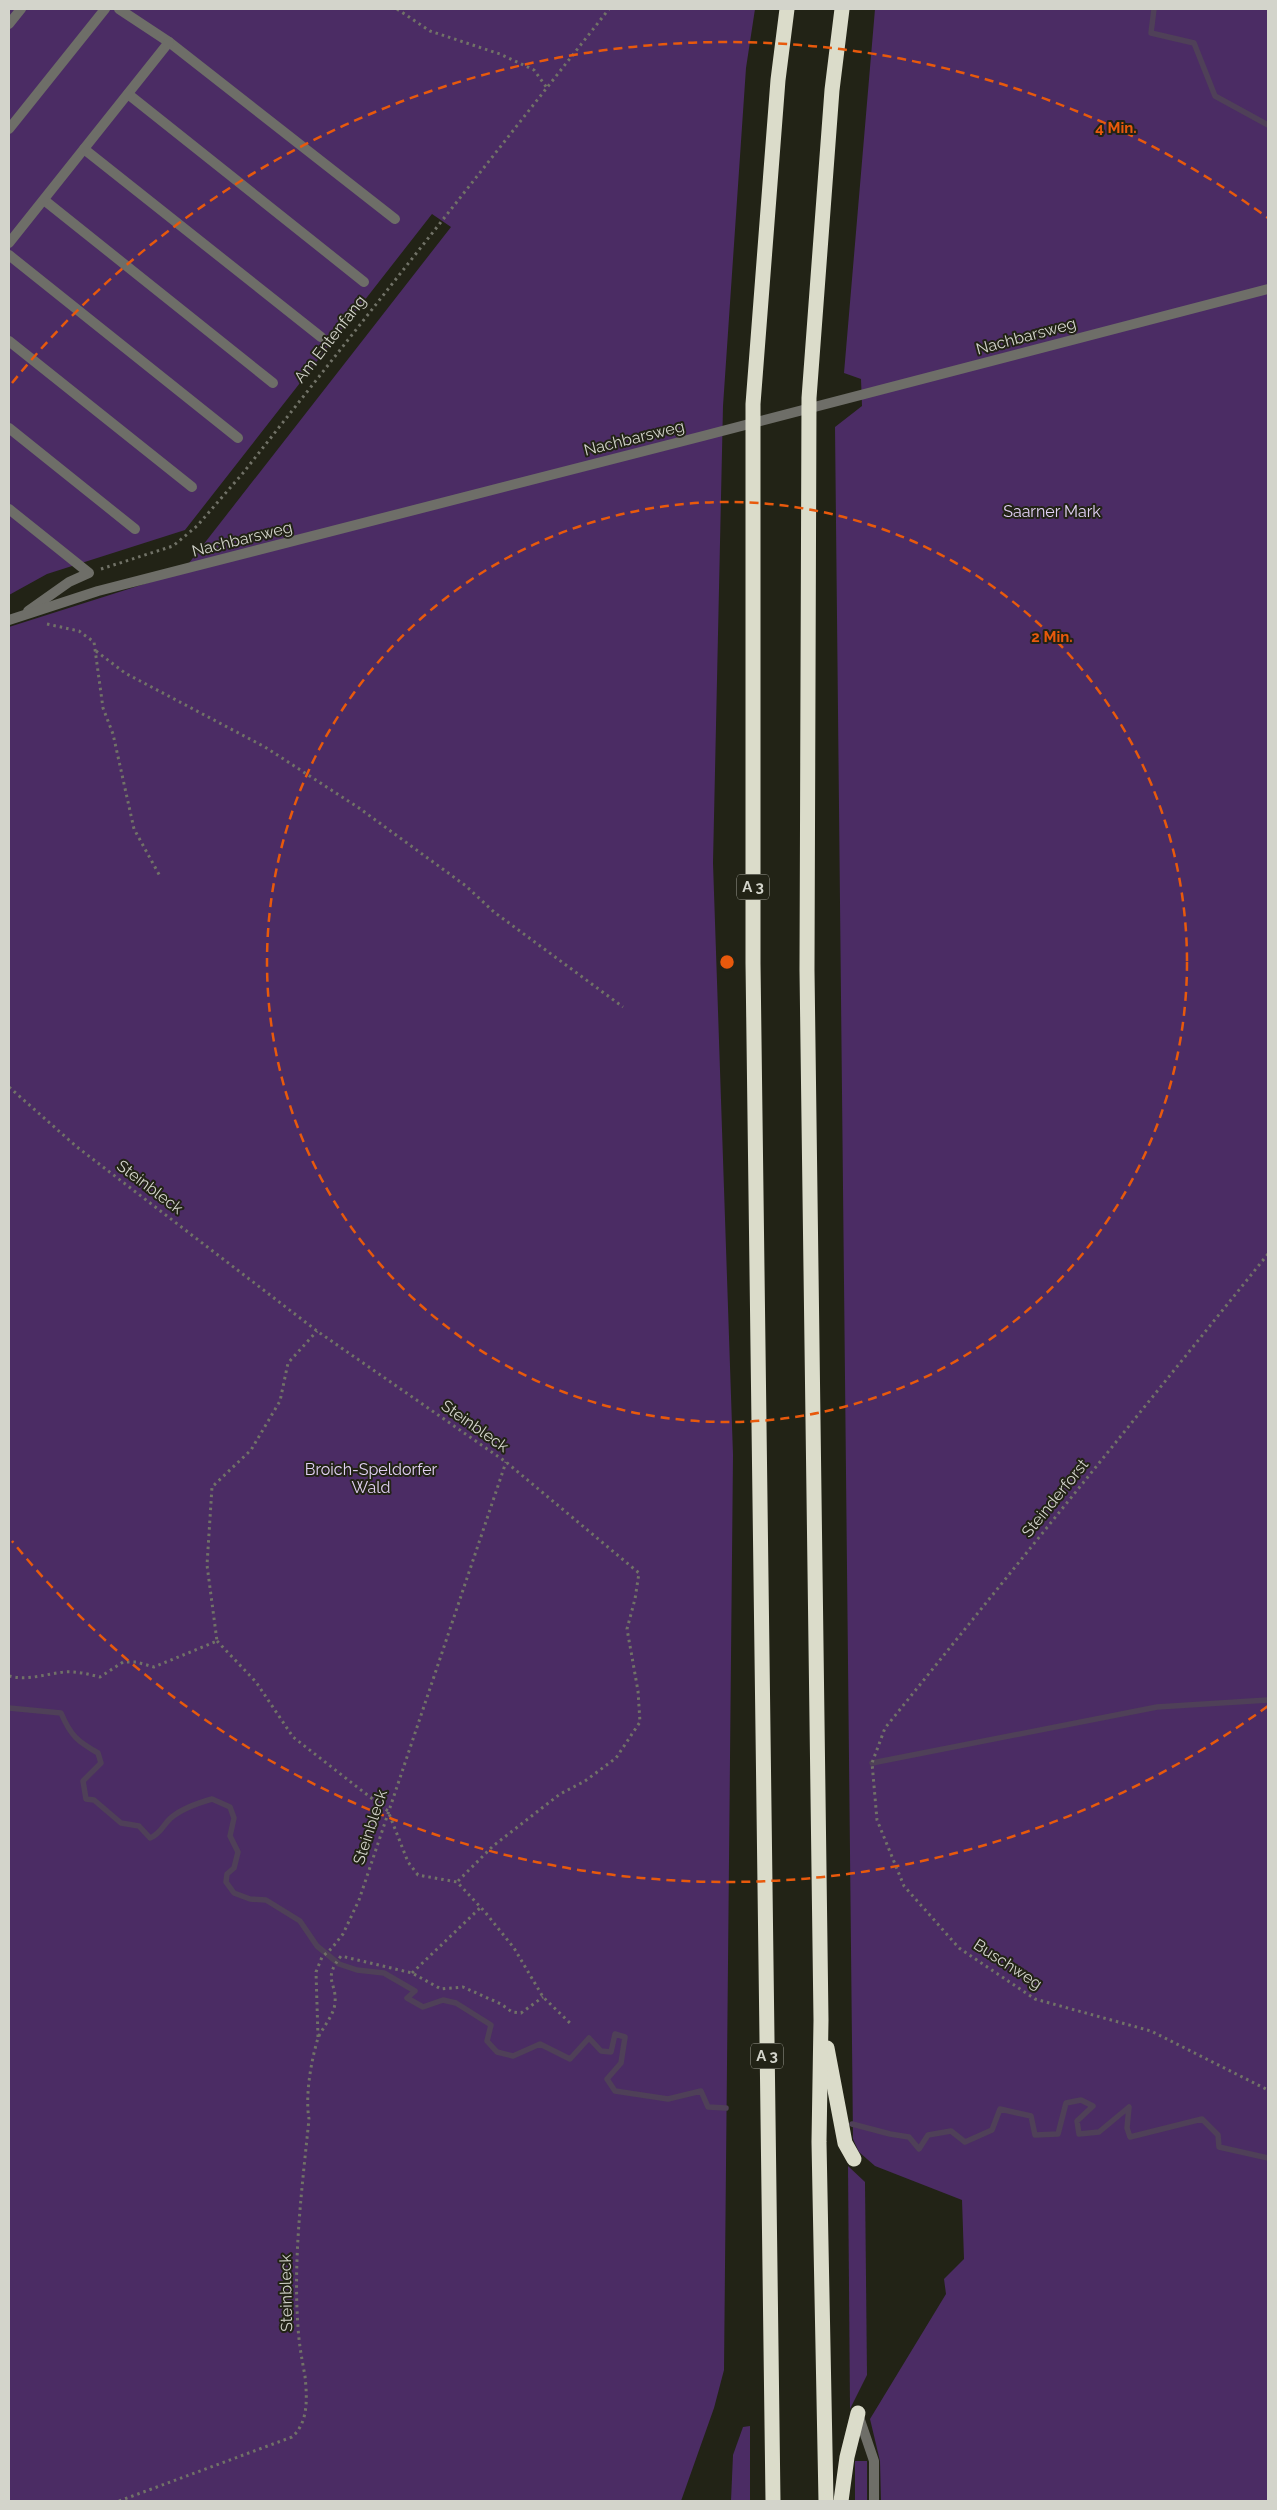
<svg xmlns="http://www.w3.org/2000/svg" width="1277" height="2510" font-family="Raleway,sans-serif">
<rect width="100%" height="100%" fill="#222316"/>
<g fill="#4b2c64">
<polygon points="9,9 755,9 746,68 723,406 713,863 733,1455 724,2370 714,2408 681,2501 9,2501 9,627 182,572 451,227 432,214 185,530 47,574 9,595"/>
<polygon points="875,9 1268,9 1268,2501 881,2501 880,2461 870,2419 946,2294 944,2279 964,2259 962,2200 875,2166 859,2152 853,2139 835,427 862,406 861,379 844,373"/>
<polygon points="848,2166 865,2182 867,2375 850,2409"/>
<polygon points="750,2426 750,2501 731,2501 733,2455 743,2427"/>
<rect x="855" y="2461" width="12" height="40"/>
</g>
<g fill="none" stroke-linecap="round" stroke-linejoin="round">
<g stroke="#4f4058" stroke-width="5.5">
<polyline points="1154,9 1151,33 1194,43 1215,96 1268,125"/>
<path d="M9,1708l52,5c10,23 16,28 37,40l3,10 -18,18 3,18 8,1 27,23 18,3 11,12c12,-5 13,-14 22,-21 11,-9 26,-14 40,-18l18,8 4,11 -4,18 8,16 -4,16 -7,6 -1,8 8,11 16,6 16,1 34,21 17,25 22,18 18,6 27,3 31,18 -8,7 16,9 20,-7 13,3 35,22 -4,16 10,11 16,4 27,-12 30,15 19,-21 12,13 10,1 4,-18 10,3 -4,26 -14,16 8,12 53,8 33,-8 7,16 18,1"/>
<polyline points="872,1763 1157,1707 1268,1700"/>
<polyline points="852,2124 890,2134 909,2137 919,2149 928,2135 951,2131 965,2142 992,2130 1000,2109 1031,2116 1035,2135 1058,2134 1066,2103 1081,2100 1093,2106 1077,2121 1079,2134 1099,2132 1129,2107 1127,2128 1130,2137 1202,2119 1218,2135 1219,2147 1268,2158"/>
</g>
<g stroke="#717267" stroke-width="3" stroke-dasharray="2.5 4" stroke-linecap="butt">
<polyline points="397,9 430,31 500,54 534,70 547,88"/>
<polyline points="101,569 173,546 197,526 243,473 609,9"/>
<polyline points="47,624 79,631 94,642 103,708 113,734 134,829 161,878"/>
<polyline points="96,651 125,673 265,747 359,808 466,886 494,912 623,1007"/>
<polyline points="9,1087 77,1147 317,1331 506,1462 639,1573 635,1599 627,1629 638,1691 640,1722 616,1758 585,1781 560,1794 493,1846 457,1882"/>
<polyline points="1268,1254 885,1728 872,1763 877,1820 904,1886 959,1948 1035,1999 1151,2031 1268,2090"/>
<polyline points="217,1641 256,1682 293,1737 388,1811 408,1862 418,1875 457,1882 485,1912 514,1948 543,1997 570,2023"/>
<path d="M9,1676c19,5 36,-2 55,-4 12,-1 24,2 36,5l23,-15h13l18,5 63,-26 -10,-76 5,-78 39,-37 29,-49 8,-38 29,-32"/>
<polyline points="412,1973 481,1907"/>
<polyline points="318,2037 316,1972 322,1957 332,1948 343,1934 359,1900 506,1462"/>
<path d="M119,2501l173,-64c17,-15 15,-40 13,-61 -3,-16 -6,-32 -7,-49 -5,-69 4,-139 11,-208 -4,-23 2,-58 9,-81 5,-11 16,-23 17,-35 2,-21 -13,-23 6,-47l71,17 29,16 22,-2 38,17 11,8 9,1 22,-16"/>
</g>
<g stroke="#6e6e68" stroke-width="10">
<polyline points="119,9 169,42 395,219"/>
<polyline points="9,24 21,9"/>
<polyline points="128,94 364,282"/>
<polyline points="9,129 105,9"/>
<polyline points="84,149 321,337"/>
<polyline points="44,200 273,383"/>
<polyline points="9,243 169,42"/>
<polyline points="9,255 238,438"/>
<polyline points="9,341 192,487"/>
<polyline points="9,428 135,529"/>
<polyline points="9,509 89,573 69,582 28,611"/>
<polyline points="9,620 98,591 703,436 1268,289"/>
<polyline points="858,2414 874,2461 874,2501"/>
</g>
<g stroke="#dbdcca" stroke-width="15">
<polyline points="827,2048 845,2143 854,2159"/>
<polyline points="773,2501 753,963 753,404 778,80 787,9"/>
<polyline points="826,2501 819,2142 821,2020 807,970 809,398 832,90 842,9"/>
<polyline points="841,2501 847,2457 858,2413"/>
</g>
</g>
<g fill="none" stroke="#e8590c" stroke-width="2.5" stroke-dasharray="9 6">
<circle cx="727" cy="962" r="460"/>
<path d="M1268 1706A920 920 0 0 1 12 1541M12 383A920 920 0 0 1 1268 218"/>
</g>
<g text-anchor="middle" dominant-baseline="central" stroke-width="4" stroke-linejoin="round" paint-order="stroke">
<g fill="#222316" stroke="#9e9f95" stroke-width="1">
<rect x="737" y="874.5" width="32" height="25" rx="4"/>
<rect x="751" y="2043.5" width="32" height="25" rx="4"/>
</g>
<g font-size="15" font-weight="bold" fill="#d3d4cb">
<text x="753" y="887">A 3</text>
<text x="767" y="2056">A 3</text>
</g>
<g font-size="16" fill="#d3d4cb" stroke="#222316">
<text transform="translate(1026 336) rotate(-15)">Nachbarsweg</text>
<text transform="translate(330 339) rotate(-52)">Am Entenfang</text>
<text transform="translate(634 438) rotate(-14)">Nachbarsweg</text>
<text transform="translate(242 539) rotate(-14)">Nachbarsweg</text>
<text transform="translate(150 1187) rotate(37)">Steinbleck</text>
<text transform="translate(475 1426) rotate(35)">Steinbleck</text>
<text transform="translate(1055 1498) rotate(-51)">Steinderforst</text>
<text transform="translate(370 1827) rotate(-72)">Steinbleck</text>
<text transform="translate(1008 1964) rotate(33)">Buschweg</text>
<text transform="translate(286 2293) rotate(-91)">Steinbleck</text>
</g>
<g font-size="16" fill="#e2d1f4" stroke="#222316">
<text x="1052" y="511">Saarner Mark</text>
<text x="371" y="1469">Broich-Speldorfer<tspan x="371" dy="18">Wald</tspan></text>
</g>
</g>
<circle cx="727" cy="962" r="8" fill="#e8590c" stroke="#222316" stroke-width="2.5"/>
<g font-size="15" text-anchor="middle" font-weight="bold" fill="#e8590c" stroke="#222316" stroke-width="4" stroke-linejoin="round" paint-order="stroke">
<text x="1116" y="133">4 Min.</text>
<text x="1052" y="642">2 Min.</text>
</g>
<rect width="1277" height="2510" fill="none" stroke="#d3d4cb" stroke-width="20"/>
</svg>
